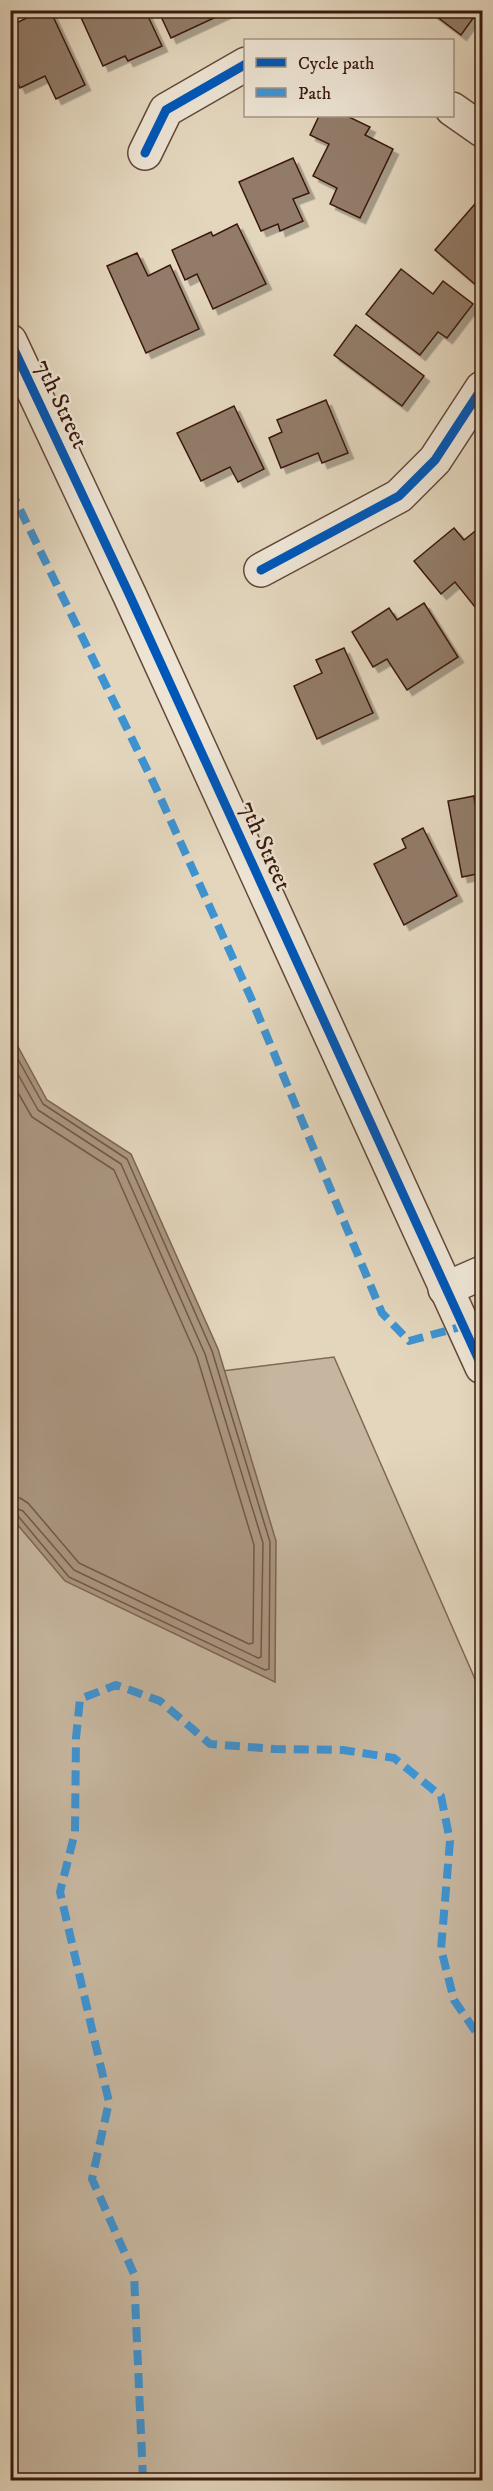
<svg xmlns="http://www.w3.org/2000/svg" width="493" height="2491" font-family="'IM FELL DW Pica',serif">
<defs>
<filter id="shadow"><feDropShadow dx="5.5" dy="5.5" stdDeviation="0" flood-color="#0004"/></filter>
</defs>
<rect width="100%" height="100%" fill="#e3d6bd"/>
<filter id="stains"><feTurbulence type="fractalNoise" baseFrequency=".00333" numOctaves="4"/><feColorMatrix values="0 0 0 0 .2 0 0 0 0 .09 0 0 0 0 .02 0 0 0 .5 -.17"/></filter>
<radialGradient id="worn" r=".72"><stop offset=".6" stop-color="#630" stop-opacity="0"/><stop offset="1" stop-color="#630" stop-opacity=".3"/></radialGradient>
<polygon fill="#c6b69f" stroke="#806856" stroke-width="1.5" points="334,1357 482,1695 482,2480 11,2480 10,1418 78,1389"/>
<polygon fill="#aa9681" stroke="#7d6453" stroke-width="1.5" points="10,1032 47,1100 131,1154 218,1349 276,1541 275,1682 65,1581 11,1517"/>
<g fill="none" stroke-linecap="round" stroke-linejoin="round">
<g stroke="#725847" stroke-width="1.5">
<polyline points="10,1045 43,1104 127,1159 212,1351 270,1542 269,1669 265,1670 69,1577 18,1516 10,1514"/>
<polyline points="10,1060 38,1110 121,1164 205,1354 263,1543 261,1657 258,1658 74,1570 23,1511 10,1506"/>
<polyline points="10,1079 32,1117 114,1170 197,1357 254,1545 253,1643 249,1644 79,1563 28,1503 20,1498 10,1497"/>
</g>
</g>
<g fill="#927b69" stroke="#3a190d" stroke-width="1.5" filter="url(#shadow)">
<polygon points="43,10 50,10 85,85 56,99 45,76 20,88 10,68 10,26"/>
<polygon points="84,10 145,10 162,46 128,61 125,56 103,66 79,13"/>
<polygon points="158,10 231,10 171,38"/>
<polygon points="428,10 479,10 461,35"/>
<polygon points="319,116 347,116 370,127 365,135 393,149 360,218 330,204 337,188 313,176 329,144 310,135"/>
<polygon points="293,158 309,193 293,199 303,221 280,231 278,224 261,231 239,182"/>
<polygon points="481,197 482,280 477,286 435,250"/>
<polygon points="237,224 266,284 213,309 197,274 185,280 172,250 211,232 213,236"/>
<polygon points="137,253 148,276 170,265 199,329 146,353 107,266"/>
<polygon points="401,269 433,294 443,281 473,304 447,338 438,332 420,355 366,314"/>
<polygon points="356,325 424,376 402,406 334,355"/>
<polygon points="326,400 348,453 322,463 318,453 281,468 269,438 282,432 277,420"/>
<polygon points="234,406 264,469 238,482 230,467 201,481 177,433"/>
<polygon points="454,528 464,540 479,528 482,532 482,601 475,607 455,582 441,594 414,561"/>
<polygon points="424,603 458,657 407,690 387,659 373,667 352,632 389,608 397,620"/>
<polygon points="344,648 373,713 317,739 294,686 322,673 316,660"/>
<polygon points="474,796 475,804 482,803 482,873 462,877 448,801"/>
<polygon points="423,828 457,896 404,925 374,864 406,848 402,839"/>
</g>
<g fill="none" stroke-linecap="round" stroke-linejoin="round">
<g stroke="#644839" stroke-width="36">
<g id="minor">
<polyline points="452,109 482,130"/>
<polyline points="145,153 166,110 246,64"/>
<polyline points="10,341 130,596 482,1367"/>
<polyline points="261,570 399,496 435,460 482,388"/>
<polyline points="445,1289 482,1273"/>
</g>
</g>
<use href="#minor" stroke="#ede4d4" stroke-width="33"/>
<g stroke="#3e93d2" stroke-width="8" stroke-dasharray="15 8" stroke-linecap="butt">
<polyline points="10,489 155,786 251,998 382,1313 409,1341 482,1321"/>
<polyline points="143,2480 134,2274 92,2179 109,2102 60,1892 75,1832 76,1738 80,1699 116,1685 160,1701 210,1744 275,1749 343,1750 394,1758 441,1796 450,1841 441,1949 454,2000 482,2041"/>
</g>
<g stroke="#ede4d4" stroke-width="13">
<g id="cycleway">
<polyline points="145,153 166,110 246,64"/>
<polyline points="10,341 130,596 482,1367"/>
<polyline points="261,570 399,496 435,460 482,388"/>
</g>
</g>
<use href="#cycleway" stroke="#0057b8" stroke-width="9"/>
</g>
<g text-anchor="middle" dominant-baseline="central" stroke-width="5" stroke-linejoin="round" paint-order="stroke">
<g font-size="24" fill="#3a190d" stroke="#ede4d4">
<text transform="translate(61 404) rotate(65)">7th Street</text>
<text transform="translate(265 846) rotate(66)">7th Street</text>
</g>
</g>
<rect width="493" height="2491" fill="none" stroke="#e3d6bd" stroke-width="36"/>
<rect x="12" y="12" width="469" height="2467" fill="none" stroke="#3a190d" stroke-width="3"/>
<rect x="18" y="18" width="457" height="2455" fill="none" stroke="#3a190d" stroke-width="1.5"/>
<rect x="244" y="39" width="210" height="78" fill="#ede4d4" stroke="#a59384" stroke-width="1.5"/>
<rect x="256" y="58" width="30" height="9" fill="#0057b8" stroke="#a59384" stroke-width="1.5"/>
<text x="298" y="69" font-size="18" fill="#3a190d">Cycle path</text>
<rect x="256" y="88" width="30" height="9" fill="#3e93d2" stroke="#a59384" stroke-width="1.5"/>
<text x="298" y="99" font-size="18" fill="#3a190d">Path</text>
<rect width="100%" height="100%" filter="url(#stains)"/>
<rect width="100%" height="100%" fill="url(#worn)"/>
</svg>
